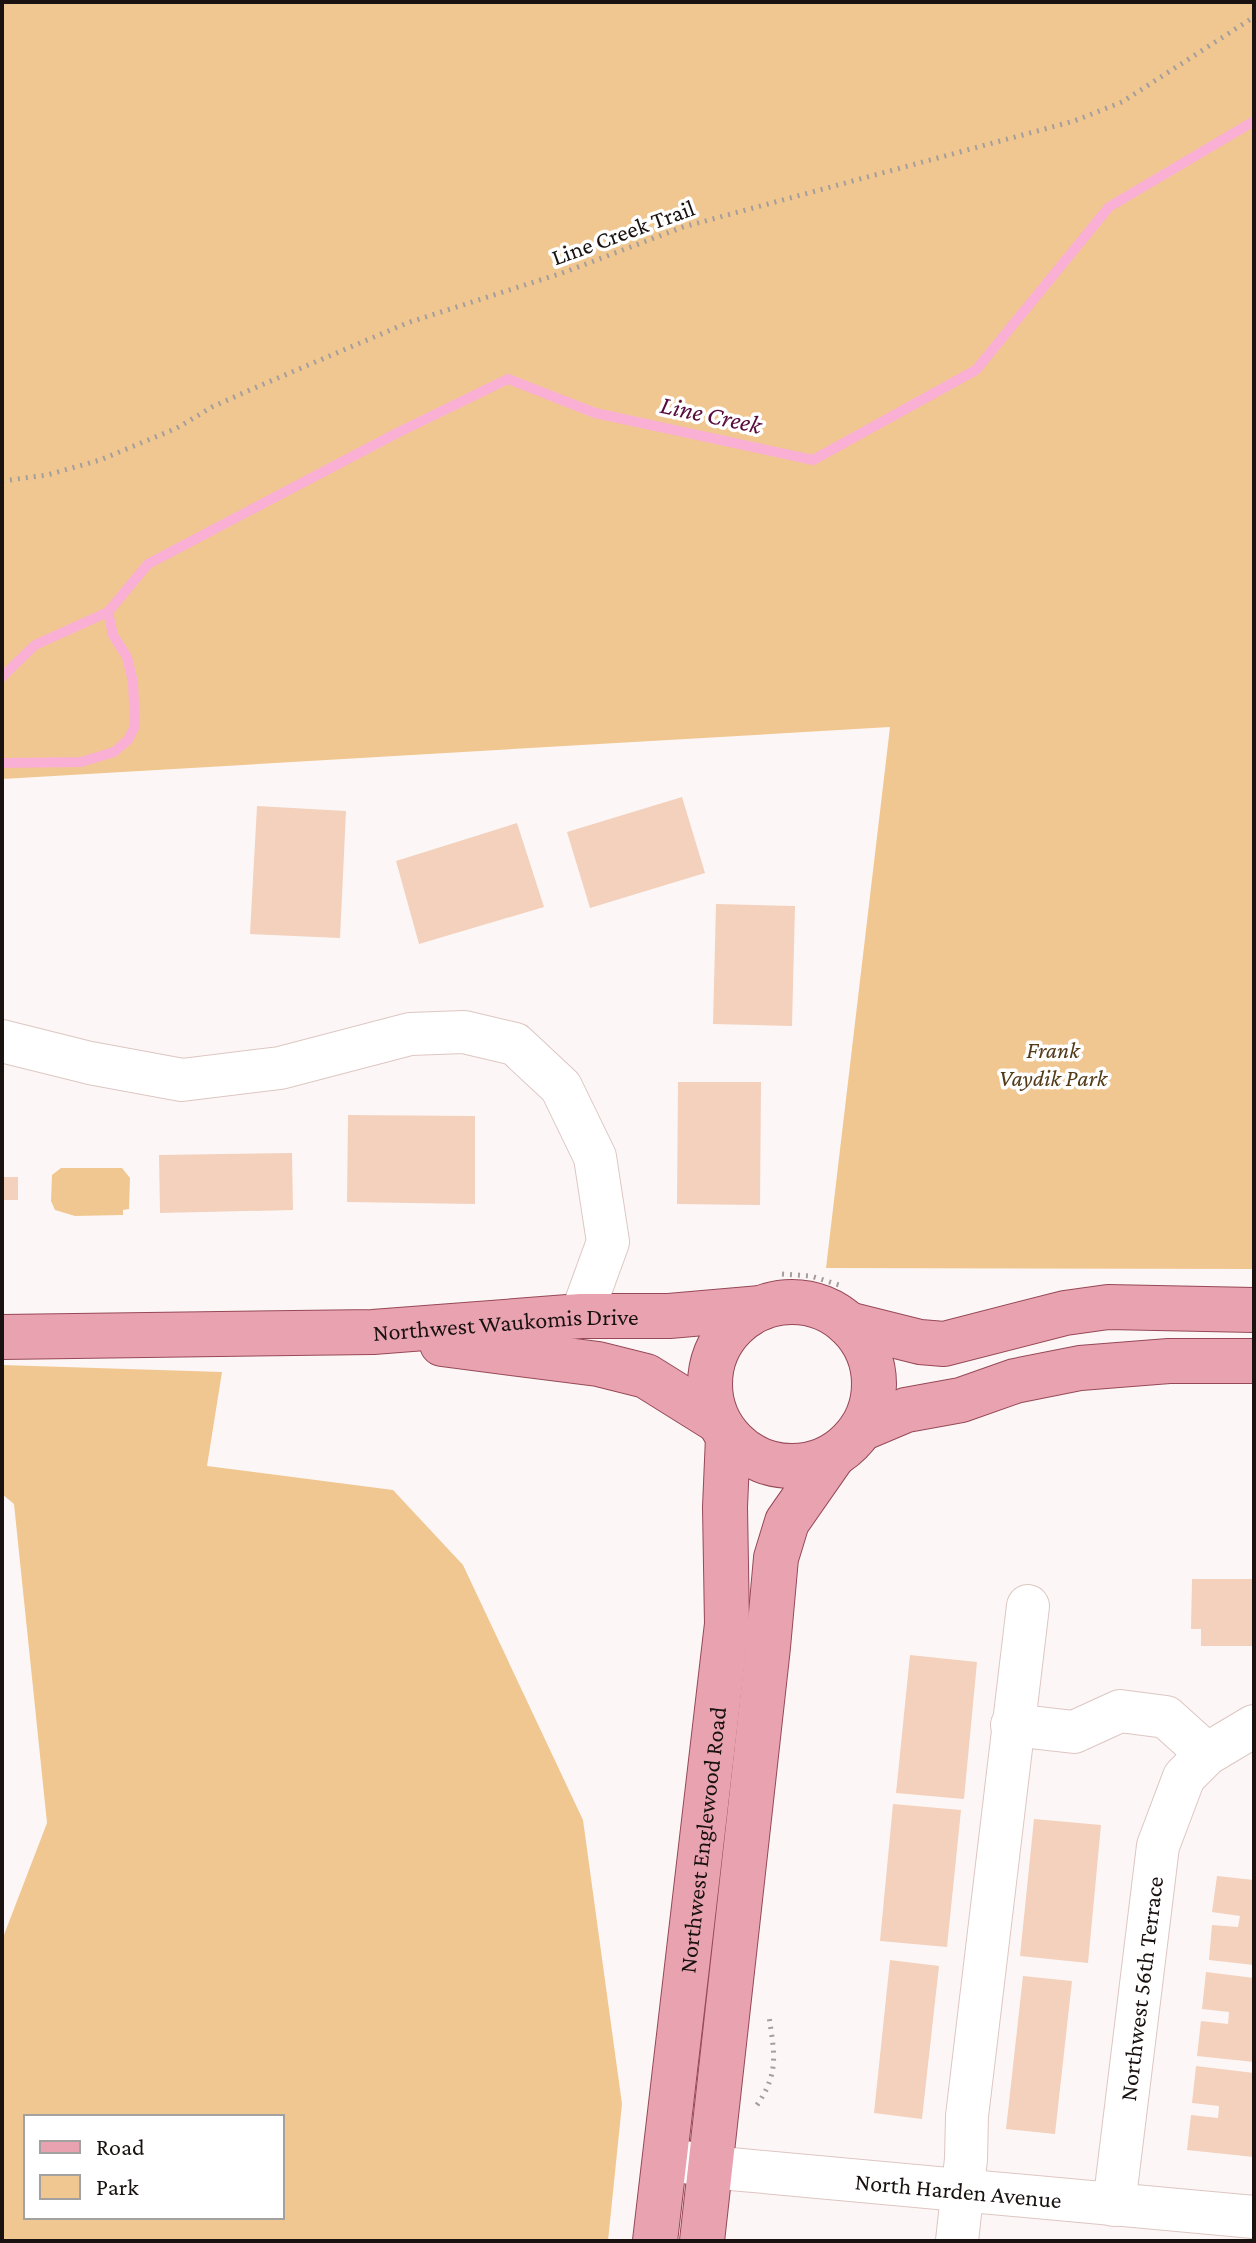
<svg xmlns="http://www.w3.org/2000/svg" width="1256" height="2243" font-family="'Crimson Pro',serif">
<rect width="100%" height="100%" fill="#fcf7f6"/>
<g fill="#f1c791" fill-rule="evenodd">
<polygon points="2,2 1254,2 1254,1269 826,1268 890,727 2,779"/>
<polygon points="61,1168 122,1168 130,1178 129,1209 123,1210 123,1215 75,1216 55,1210 51,1201 52,1175"/>
<path d="M2,1365l220,7 -15,94 186,24 70,75 120,255 39,284 -14,137h-606v-301l45,-117 -33,-319 -12,-10zM282,2117v100h-256v-100z"/>
</g>
<g fill="none" stroke-linecap="round" stroke-linejoin="round">
<g stroke="#f9b0d4" stroke-width="10">
<polyline points="2,677 35,645 108,612 148,564 397,433 508,379 595,413 813,460 976,370 1109,207 1254,121"/>
<polyline points="2,763 81,762 114,752 128,740 135,726 133,682 127,657 113,635 108,612"/>
</g>
</g>
<g fill="#f3d1bc">
<polygon points="682,797 705,873 590,908 567,832"/>
<polygon points="257,806 346,811 340,938 250,934"/>
<polygon points="517,823 544,907 419,944 396,861"/>
<polygon points="716,904 795,906 792,1026 713,1024"/>
<polygon points="678,1082 761,1082 760,1205 677,1204"/>
<polygon points="348,1115 475,1116 475,1204 347,1202"/>
<polygon points="292,1153 293,1210 160,1213 159,1155"/>
<rect x="2" y="1177" width="16" height="23"/>
<polygon points="1192,1579 1254,1579 1254,1646 1201,1646 1201,1629 1191,1629"/>
<polygon points="910,1655 977,1662 964,1799 896,1793"/>
<polygon points="893,1804 961,1810 947,1947 880,1941"/>
<polygon points="1034,1819 1101,1825 1088,1963 1020,1956"/>
<polygon points="1217,1876 1254,1880 1254,1965 1209,1960 1212,1925 1238,1927 1240,1916 1212,1912"/>
<polygon points="890,1960 939,1966 922,2119 874,2113"/>
<polygon points="1206,1972 1254,1978 1254,2062 1197,2056 1201,2021 1228,2024 1229,2012 1202,2009"/>
<polygon points="1023,1976 1072,1981 1055,2134 1006,2129"/>
<polygon points="1196,2066 1254,2073 1254,2157 1187,2150 1191,2115 1218,2118 1219,2106 1192,2103"/>
</g>
<g fill="none" stroke-linecap="round" stroke-linejoin="round">
<g stroke="#ddc6c2" stroke-width="44">
<g id="minor">
<polyline points="2,1041 90,1063 182,1080 280,1068 410,1034 464,1032 515,1044 561,1087 595,1157 608,1242 581,1316"/>
<polyline points="1012,1725 1074,1732 1120,1711 1166,1717 1207,1754"/>
<path id="s1" d="M664,2159l67,10 523,48"/>
<path id="s2" d="M1114,2205l44,-359 26,-69 23,-23 47,-28"/>
<polyline points="957,2241 966,2159 967,2116 1028,1606"/>
</g>
</g>
<g stroke="#974857" stroke-width="46">
<g id="major">
<circle cx="792" cy="1384" r="82"/>
<polyline points="848,1324 920,1342 944,1344 1065,1313 1108,1307 1254,1310"/>
<path id="s3" d="M2,1337l371,-5 208,-16h88l92,-8"/>
<polyline points="442,1344 598,1364 646,1376 718,1421"/>
<polyline points="861,1429 906,1410 961,1400 1015,1381 1080,1368 1169,1361 1254,1361"/>
<path id="s4" d="M655,2241l72,-617 -2,-117 3,-70"/>
<polyline points="702,2241 768,1647 776,1558 787,1522 833,1456"/>
</g>
</g>
<g stroke="#a49e9d" stroke-width="5" stroke-dasharray="2 6" stroke-linecap="butt">
<polyline points="2,481 47,475 100,460 177,428 212,407 252,389 407,323 565,272 683,227 1074,121 1122,102 1254,17"/>
<polyline points="782,1274 811,1276 839,1285"/>
<path d="M757,2105c23,-33 17,-53 12,-89"/>
</g>
<use href="#minor" stroke="#fff" stroke-width="42"/>
<use href="#major" stroke="#e9a3b0" stroke-width="44"/>
</g>
<g text-anchor="middle" dominant-baseline="central" stroke-width="7" stroke-linejoin="round" paint-order="stroke">
<g font-size="24" fill="#1a1211" stroke="#fff">
<text transform="translate(623 232) rotate(-20)">Line Creek Trail</text>
<text stroke="none"><textPath href="#s3" startOffset="504">Northwest Waukomis Drive</textPath></text>
<text stroke="none"><textPath href="#s4" startOffset="404">Northwest Englewood Road</textPath></text>
<text stroke="none"><textPath href="#s2" startOffset="218">Northwest 56th Terrace</textPath></text>
<text stroke="none"><textPath href="#s1" startOffset="296">North Harden Avenue</textPath></text>
</g>
<g font-size="24" font-style="italic" fill="#533b18" stroke="#fff">
<text x="1053" y="1049">Frank<tspan x="1053" dy="28">Vaydik Park</tspan></text>
</g>
<g font-size="26" font-style="italic" fill="#590b3c" stroke="#fff">
<text transform="translate(711 415) rotate(12)">Line Creek</text>
</g>
</g>
<rect width="1256" height="2243" fill="none" stroke="#1a1211" stroke-width="8"/>
<rect x="24" y="2115" width="260" height="104" fill="#ffffff" stroke="#a3a0a0" stroke-width="2"/>
<rect x="40" y="2141" width="40" height="12" fill="#e9a3b0" stroke="#a3a0a0" stroke-width="2"/>
<text x="96" y="2155" font-size="24" fill="#1a1211">Road</text>
<rect x="40" y="2175" width="40" height="24" fill="#f1c791" stroke="#a3a0a0" stroke-width="2"/>
<text x="96" y="2195" font-size="24" fill="#1a1211">Park</text>
</svg>
